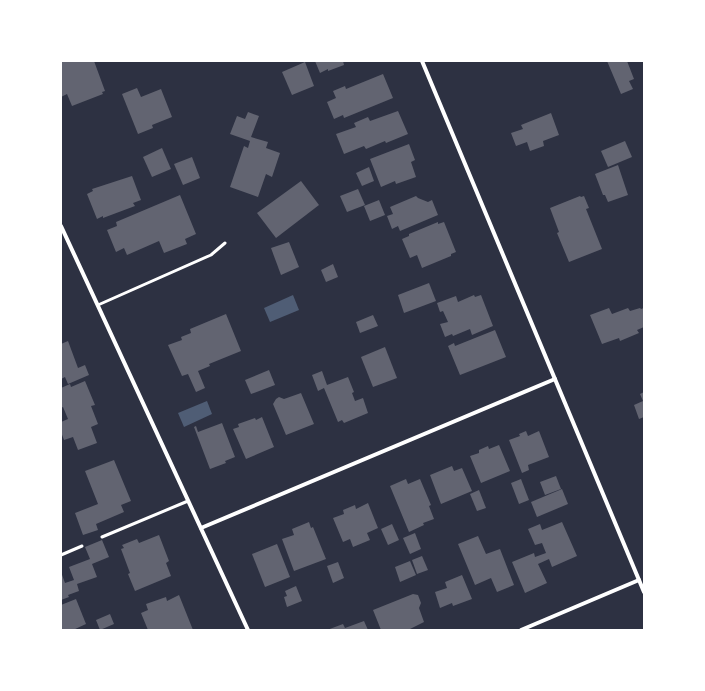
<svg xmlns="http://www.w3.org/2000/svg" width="705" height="691" font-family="Lato,sans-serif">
<rect width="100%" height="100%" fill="#2d3142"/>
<g fill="#4f5d75">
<polygon points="293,295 299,310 270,322 264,308"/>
<polygon points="207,401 212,414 184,427 178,413"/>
</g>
<g fill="#626471">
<polygon points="61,61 94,61 105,91 102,92 103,94 72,106 67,94 61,97"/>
<polygon points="315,61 343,61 344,65 328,71 328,69 320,73"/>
<polygon points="607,61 627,61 634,79 629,81 633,89 621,94"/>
<polygon points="305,62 314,86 292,95 282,72"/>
<polygon points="383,74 393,98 344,118 343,115 334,119 327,102 336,98 333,91 345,86 346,89"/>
<polygon points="137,88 141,97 161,89 172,117 152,125 153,128 138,134 122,94"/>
<polygon points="398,111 408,134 386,143 385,141 366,149 364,146 344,154 336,134 356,127 354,123 368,117 370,121"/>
<polygon points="248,112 259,116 251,137 268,142 266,148 280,153 272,177 266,174 258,197 230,187 244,146 248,148 250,141 230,134 237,116 245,119"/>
<polygon points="551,113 559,135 543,141 544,146 530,151 527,142 516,146 511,133 523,129 521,125"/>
<polygon points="625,141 632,157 608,167 601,151"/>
<polygon points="409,144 415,160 411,162 416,177 396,184 395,181 381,187 370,159"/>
<polygon points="162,148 171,169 152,177 143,157"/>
<polygon points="192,157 200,178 183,185 174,164"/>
<polygon points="618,165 628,195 608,202 605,195 603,195 595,174"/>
<polygon points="369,167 374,181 362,186 356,173"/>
<polygon points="132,176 141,200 133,203 135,206 103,218 103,216 97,219 87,194 93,191 92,189"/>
<polygon points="301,181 319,205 276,238 257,213"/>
<polygon points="358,189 365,205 347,212 340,196"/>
<polygon points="180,195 196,234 185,239 187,244 164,253 159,241 127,255 124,248 116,252 107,230 117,226 116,222"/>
<polygon points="416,196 418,198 428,202 432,200 438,215 400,231 398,226 392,229 387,216 393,214 390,207"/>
<polygon points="580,196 581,197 584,196 589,208 586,209 602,249 569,262 557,233 559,232 550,208"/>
<polygon points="379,200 385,215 370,221 364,206"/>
<polygon points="438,222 438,224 444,222 456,252 451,254 451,256 422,268 417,255 410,258 402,239 409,236 409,234"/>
<polygon points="289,242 299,267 281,275 271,248"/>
<polygon points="333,264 338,277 326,282 321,270"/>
<polygon points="429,283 436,301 404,313 398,295"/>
<polygon points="474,295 475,297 481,295 493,326 472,335 470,329 453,336 452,334 445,337 440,324 448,322 443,311 440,312 437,303 456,296 458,302"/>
<polygon points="609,308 612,314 628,308 630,311 640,308 641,309 644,308 644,327 637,330 639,333 620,341 619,338 602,344 590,315"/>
<polygon points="226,314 241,351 209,364 210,366 198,371 205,388 196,392 188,374 182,376 168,345 182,340 181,337 191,333 190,329"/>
<polygon points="373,315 378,326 360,333 356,322"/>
<polygon points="495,330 506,357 460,375 448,346 454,343 455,346"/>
<polygon points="68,341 78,368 85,365 89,375 68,384 65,377 61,379 61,344"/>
<polygon points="385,347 397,378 373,387 361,357"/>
<polygon points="269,370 275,385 251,394 245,380"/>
<polygon points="322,371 327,385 348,377 354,392 352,393 355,401 363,398 368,413 344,423 342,420 338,422 324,388 318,391 312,375"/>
<polygon points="85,381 95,405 91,406 98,424 91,427 97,443 78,450 73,437 64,440 61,432 61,422 68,419 63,407 61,408 61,388 70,384 71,387"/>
<polygon points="644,392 644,417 639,419 634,405 643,401 640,394"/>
<polygon points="301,393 314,424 286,435 273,404 276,399 279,397 284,399"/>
<polygon points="262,417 274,447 246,459 233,429 239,427 238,424 255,418 256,420"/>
<polygon points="222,423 235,457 225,461 226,463 210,469 194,427 196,426 198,432"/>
<polygon points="526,431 528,436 539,431 549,457 528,465 529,470 522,473 509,440 520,436 519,434"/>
<polygon points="499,445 510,471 481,483 470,456 479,453 479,450 488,446 489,449"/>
<polygon points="114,460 131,501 121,505 124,512 96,524 98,530 83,535 75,513 98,504 85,471"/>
<polygon points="452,466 454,471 462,468 472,491 441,504 430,475"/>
<polygon points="556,476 561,489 545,495 540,482"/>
<polygon points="406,479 408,484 420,479 431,505 429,506 434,519 423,523 424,525 409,532 390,486"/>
<polygon points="521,479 529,500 519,504 511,483"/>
<polygon points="562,489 568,504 537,517 531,502"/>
<polygon points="479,490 486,508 477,511 470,494"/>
<polygon points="368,503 378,528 367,533 370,540 353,547 350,539 343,542 333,518 344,514 343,510 355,505 356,509"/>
<polygon points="309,522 311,528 313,527 326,559 294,571 282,539 294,535 292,529"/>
<polygon points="562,522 577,556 552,567 549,559 538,564 547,583 525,593 512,562 534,553 535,557 546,553 542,543 535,545 528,529 540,524 542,530"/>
<polygon points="392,524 399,540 388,545 381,529"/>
<polygon points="415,533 421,549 410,554 403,538"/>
<polygon points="159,535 169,561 166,563 171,576 135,591 128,574 130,573 121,549 124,548 122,545 137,539 139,543"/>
<polygon points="478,536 486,554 500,549 514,585 497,592 491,578 475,585 458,544"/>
<polygon points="102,540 109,557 92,564 97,577 77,584 79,591 68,595 69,597 61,600 61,572 65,583 74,580 69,567 90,559 85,547"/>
<polygon points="277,544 290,577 265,587 252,554"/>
<polygon points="422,556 428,570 417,574 412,560"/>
<polygon points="410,561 416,575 400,582 395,567"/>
<polygon points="338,562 344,578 333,583 327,566"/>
<polygon points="462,575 472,599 453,606 452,603 440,608 435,592 447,588 445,582"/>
<polygon points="296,586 302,601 287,607 284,597 287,596 285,591"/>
<polygon points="413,594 418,595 421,603 419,608 424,622 408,630 381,630 373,610"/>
<polygon points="179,595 193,630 148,630 141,613 148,610 146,604 166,597 167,601"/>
<polygon points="76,599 86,624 73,630 61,630 61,605"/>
<polygon points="110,614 114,624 100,630 96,620"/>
<polygon points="364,621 368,630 327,630 343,624 345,628"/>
</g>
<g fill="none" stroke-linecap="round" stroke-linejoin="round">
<g stroke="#fff" stroke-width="3">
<polyline points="98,305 211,255 225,243"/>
<polyline points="102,537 188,501"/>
<polyline points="61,555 82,546"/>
</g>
<g stroke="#fff" stroke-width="4">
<polyline points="422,61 644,592"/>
<polyline points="61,226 248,630"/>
<polyline points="201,528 555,379"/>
<polyline points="521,630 639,580"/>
</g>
</g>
<rect width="705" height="691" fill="none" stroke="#ffffff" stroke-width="124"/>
</svg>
